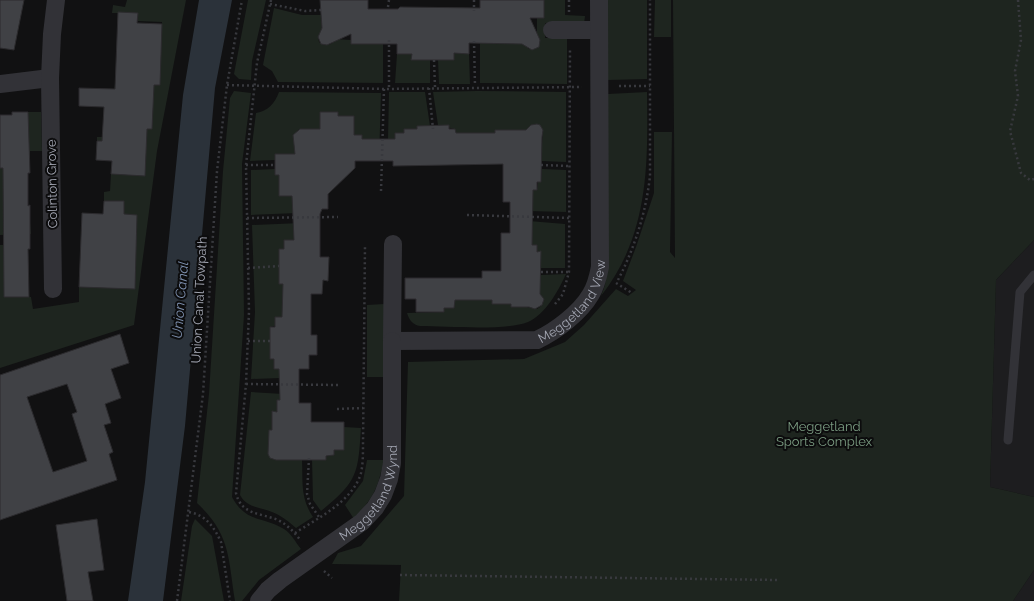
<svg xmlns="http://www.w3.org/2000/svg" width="1034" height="601" font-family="Raleway,sans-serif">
<rect width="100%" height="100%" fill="#111112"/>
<g fill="#1d1d1f">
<polygon points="1034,240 1034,497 990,487 996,280"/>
<polygon points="1034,570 1034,601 1013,601"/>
</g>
<g fill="#1e251f">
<polygon points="127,0 186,0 157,151 134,325 0,368 0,245 4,245 5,297 31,297 33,309 79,302 79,287 135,289 136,267 122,266 81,243 81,238 135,240 124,214 124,201 104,201 104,192 110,191 111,174 145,176 146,154 134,153 97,141 97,137 117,137 118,127 152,128 153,106 114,91 115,84 160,85 162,22 138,21 137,13 112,13 113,5 125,7"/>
<polygon points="248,0 266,0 252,61 251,80 239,79 234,74"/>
<polygon points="544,0 565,0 565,15 585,16 584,24 545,23 545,38 567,38 567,84 480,83 480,43 524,44 529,49 537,48 540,40 537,35 537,18 544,18"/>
<polygon points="608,0 647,0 647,79 608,80"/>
<polygon points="655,0 671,0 671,37 654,37"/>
<polygon points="673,0 1034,0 1034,240 996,280 990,487 1034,497 1034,570 1013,601 399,601 401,565 332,564 338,553 361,546 404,496 408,362 524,359 565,342 584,325 616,289 628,296 636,290 623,281 636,247 654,193 654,132 672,132 670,252 675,258"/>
<polygon points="274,8 302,15 321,15 322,30 318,37 319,42 323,45 331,44 334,39 351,40 351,44 383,39 383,83 278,82 272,71 263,65"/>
<polygon points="454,53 469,54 470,84 439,84 438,60 454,60"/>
<polygon points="397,54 412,54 411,59 430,60 430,83 395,83"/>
<path d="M234,91l17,2 -9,71 2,151 -12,182c14,26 30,19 52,32 7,4 12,14 17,20l-42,31 -17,21h-7c-7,-43 -4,-66 -38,-98l12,-109 14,-223 7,-73z"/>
<polygon points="477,91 566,92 566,162 541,161 543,130 538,124 531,125 528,130 495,130 495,134 456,133 455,129 438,125 433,92"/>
<path d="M279,92l102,1 -2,68h-10c0,-11 -5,-20 -15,-26v-19h-16v-4l-18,19 -20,-2c-9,5 -5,16 -5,25h-20v6l-25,1 6,-48c12,-2 19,-10 23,-21z"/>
<polygon points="389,92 425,92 430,126 417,126 417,129 404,133 395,133 395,139 388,139"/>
<path d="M647,92c1,73 2,143 -46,204l4,-11 2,-21 1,-170z"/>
<polygon points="28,112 41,112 42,151 30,151 30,158 0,158 28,138"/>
<polygon points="0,168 3,168 3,222 30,222 31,234 0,235"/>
<polygon points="275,169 275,175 279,175 279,195 292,196 292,203 298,203 298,213 251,215 251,170"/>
<polygon points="542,169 566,170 566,212 528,211 533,190 537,190 538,182 541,182"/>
<polygon points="529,221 565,224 565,268 541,268 541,252 537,252 536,245 532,245 532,233 529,233"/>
<path d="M301,223l-7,17h-10v9h-5v35h4v10h6c-2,13 -3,31 -19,33v32h4l5,10 1,9 -29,1 4,-67 -3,-87z"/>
<path d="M566,274c-7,16 -21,41 -38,48 -23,9 -81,4 -108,4 -7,-1 -11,-6 -13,-13l37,-1v-4h10l1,-8h10v-3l27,3v4h19l26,5c6,-3 8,-9 4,-14l-4,-2v-9l3,-1 1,-8z"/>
<polygon points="384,304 384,377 367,377 367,305"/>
<path d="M251,392l32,2 -6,18h-5v18h-3l2,28 4,2 27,-1c1,22 -2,39 11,58l-17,11c-7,-6 -14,-12 -24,-16 -12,-5 -25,-4 -32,-17z"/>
<path d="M344,427l17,1c-3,46 -3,53 -40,83l-8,-11 -1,-41 22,-4v-5z"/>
<path d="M367,460h17c-7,30 -9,35 -30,59l-9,-14 18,-24z"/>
<polygon points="195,519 212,536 224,601 181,601 192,526"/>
</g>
<polygon fill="#2b323a" points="199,0 232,0 215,88 185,426 163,601 128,601 145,482 183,95"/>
<g fill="#404145" stroke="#2c2b2e" fill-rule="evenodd">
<polygon points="0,0 24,0 14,50 0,48"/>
<polygon points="320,0 368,0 368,9 398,9 400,7 480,8 480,0 544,0 544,18 530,18 540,40 539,47 532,50 522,44 469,43 469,54 454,53 454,60 411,60 412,54 397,54 397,44 351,44 351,34 327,45 321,44 318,37 322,28"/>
<polygon points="118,12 138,13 137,23 162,24 160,85 154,85 152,129 147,129 145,176 111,174 112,161 96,160 97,141 102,141 104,107 79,106 79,88 115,89"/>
<polygon points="12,112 28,112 30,173 28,173 28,206 30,205 30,249 28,249 29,297 4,297 3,168 0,168 0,115 12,115"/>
<polygon points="320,112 338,112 338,116 354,116 354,135 362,135 362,139 395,139 395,133 404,133 404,129 417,129 417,126 449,125 449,129 455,129 456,133 495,133 495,130 526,130 531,125 537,124 540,125 543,130 542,137 541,182 537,182 537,190 533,190 532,245 537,245 537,252 541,251 540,294 544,299 542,305 535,309 529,307 511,307 511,304 492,304 492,300 455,300 454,308 444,308 444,312 416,312 416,299 405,299 405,278 482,278 482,271 501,271 501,233 510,233 510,202 503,202 503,164 393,166 393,161 355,161 355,168 328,194 328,209 322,209 320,214 320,257 329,257 328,281 323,280 322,294 311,294 311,335 317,335 317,355 309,355 309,369 299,369 299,403 311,403 311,422 344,422 344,450 334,450 334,455 326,456 326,460 276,460 270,458 268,454 269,430 272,430 272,411 277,412 277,400 280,400 279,369 274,369 274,359 270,359 270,327 275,327 275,317 282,317 283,284 279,284 279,249 284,249 284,240 294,240 292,196 279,196 279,175 275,175 275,154 295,154 293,135 300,129 320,129"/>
<polygon points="104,201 124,201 124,214 137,215 135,289 79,287 82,213 103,214"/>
<path d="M120,334l9,29 -18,6 10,29 -16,6 6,19 -7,2 9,27 -4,2 8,26 -117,40v-145zM67,384l10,28 -5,2 15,47 -34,11 -26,-75z"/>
<polygon points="97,519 104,570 88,572 93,601 67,601 56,525"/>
</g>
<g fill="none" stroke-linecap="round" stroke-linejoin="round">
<g stroke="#38393e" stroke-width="2.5" stroke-dasharray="2 3" stroke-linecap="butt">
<path d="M271,0l-14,63 -11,102 3,146 -3,73 -10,109c5,22 25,20 42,27 10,5 17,13 23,21"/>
<polyline points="474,0 474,11"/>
<polyline points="569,0 569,12"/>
<polyline points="1018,0 1021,40 1015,71 1018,96 1010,131 1021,173 1030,180 1034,179"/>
<polyline points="270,4 305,11 321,10"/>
<polyline points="388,7 389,0"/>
<polyline points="389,40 389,88"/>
<polyline points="474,41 475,86"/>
<polyline points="434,60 435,87"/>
<polyline points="227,85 384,89 582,87"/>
<polyline points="619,86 650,86"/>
<polyline points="429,88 433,129"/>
<polyline points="246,165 274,165"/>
<polyline points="541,165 569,166"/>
<polyline points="381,191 384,89"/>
<polyline points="467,215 569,218"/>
<polyline points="247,218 338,217"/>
<polyline points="248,268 279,266"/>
<polyline points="541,272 569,272"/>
<path d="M618,280c17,-33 28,-68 32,-104v-176"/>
<polyline points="616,283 632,293"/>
<polyline points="555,304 563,294 569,272 570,48"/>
<polyline points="248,341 270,341"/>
<polyline points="246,384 338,385"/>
<polyline points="337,409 363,408"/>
<polyline points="309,458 307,494 310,504 319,517"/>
<path d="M189,512c17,3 25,15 32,30l9,59"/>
<path d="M295,533c23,-15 58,-32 66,-60 2,-9 2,-19 2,-28l2,-200"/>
<polyline points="324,571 332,578"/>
<polyline points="400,575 778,580"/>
<polyline points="177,601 203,394 217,171 227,85 242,0"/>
</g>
<polyline stroke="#323237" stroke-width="9" points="1008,440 1020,292 1034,275"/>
<g stroke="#323237" stroke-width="18">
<polyline points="552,30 599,30"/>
<polyline points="0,84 50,78"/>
<path id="s1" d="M393,244l-1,97 145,-1c19,-9 43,-27 54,-46 5,-8 7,-17 9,-27l-1,-267"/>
<polyline points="53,289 50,78 52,34 56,0"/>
<path id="s2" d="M259,601l9,-11 12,-10 82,-58 13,-14 8,-13 6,-16 3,-16v-122"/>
</g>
</g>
<g text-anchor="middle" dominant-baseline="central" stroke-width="4" stroke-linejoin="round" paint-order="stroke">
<g font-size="13" fill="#a3a6b2" stroke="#0c0c0d">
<text transform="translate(52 184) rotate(-91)">Colinton Grove</text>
<text stroke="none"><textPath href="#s1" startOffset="297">Meggetland View</textPath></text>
<text transform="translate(199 300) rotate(-87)">Union Canal Towpath</text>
<text stroke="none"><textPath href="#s2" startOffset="160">Meggetland Wynd</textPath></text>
</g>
<g font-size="13" fill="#7b9c82" stroke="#0c0c0d">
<text x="824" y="426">Meggetland<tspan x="824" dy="15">Sports Complex</tspan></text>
</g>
<g font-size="14" font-style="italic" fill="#7c8eac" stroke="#0c0c0d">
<text transform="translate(180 300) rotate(-85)">Union Canal</text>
</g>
</g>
</svg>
